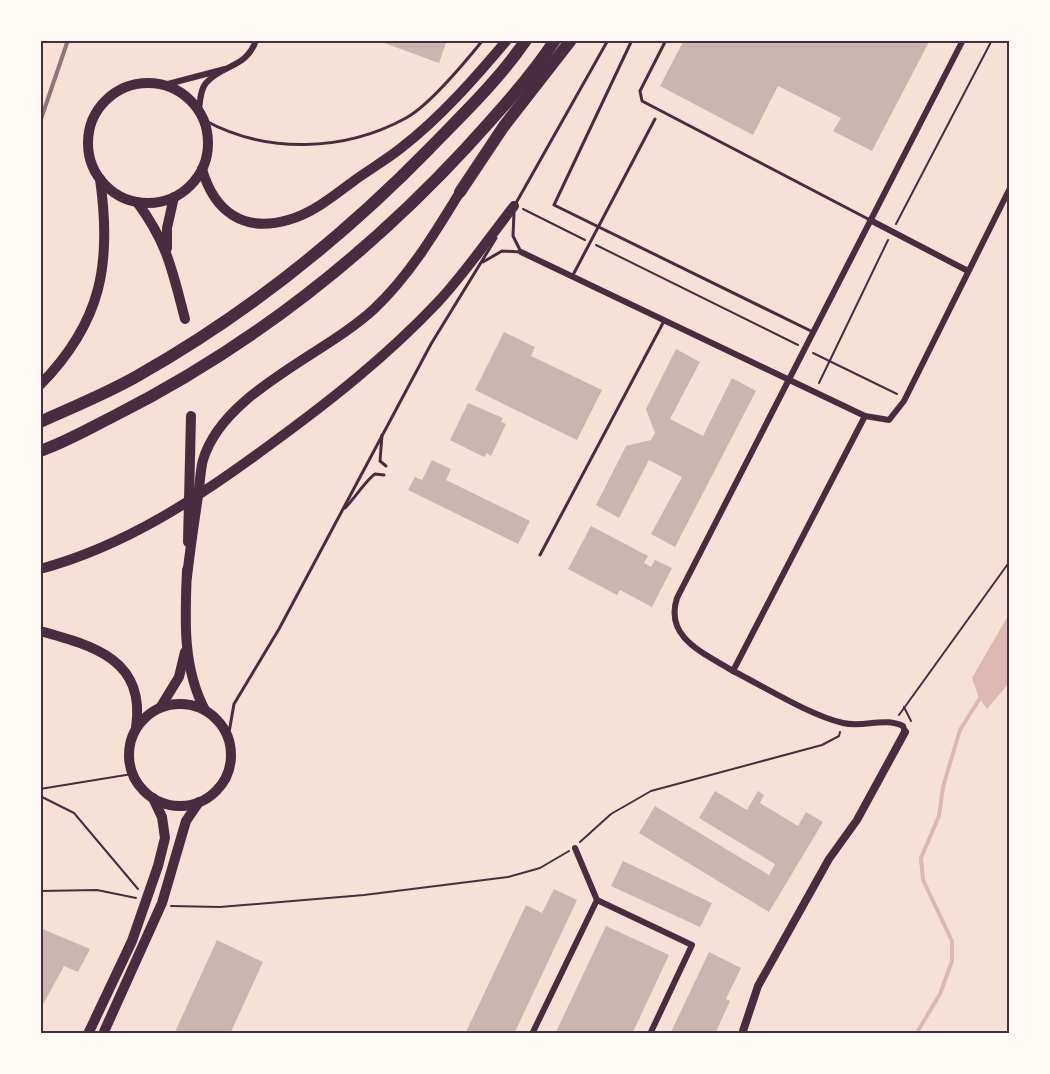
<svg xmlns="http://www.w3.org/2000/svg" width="1050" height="1074" font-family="Figtree,sans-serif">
<rect width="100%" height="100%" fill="#f7e1d7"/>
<polygon fill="#dcb8b0" points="1009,614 1009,683 987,709 979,698 972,678"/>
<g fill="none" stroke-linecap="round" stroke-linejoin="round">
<polyline stroke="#dcb8b0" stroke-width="4" points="916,1034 940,994 952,961 952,941 923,880 921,858 939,816 943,787 960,730 982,695"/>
</g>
<g fill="#ccb4b1">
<polygon points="376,40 447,40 439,63"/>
<polygon points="684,40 930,40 872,151 833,131 841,118 778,86 753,135 660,86"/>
<polygon points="504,332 535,347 531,356 602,390 577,440 475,390"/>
<polygon points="676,349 700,362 670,419 703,436 732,378 756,391 675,547 651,534 682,477 649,460 619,518 596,505 626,446 651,440 655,433 646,409"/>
<polygon points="468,403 503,418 501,422 506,424 491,456 487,453 484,457 450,440"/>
<polygon points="432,460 451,469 446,480 530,521 518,544 408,490 415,477 422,480"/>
<polygon points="591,526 648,556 644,563 651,567 655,560 672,568 652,607 620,590 617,595 568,569"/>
<polygon points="715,791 747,810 758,791 764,795 760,803 798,826 806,812 823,822 769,912 639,833 655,806 769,875 775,864 699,818"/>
<polygon points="623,861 712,903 700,927 611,886"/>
<polygon points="554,889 577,900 514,1034 465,1034 526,905 542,913"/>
<polygon points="606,926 669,955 662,970 632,1034 555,1034"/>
<polygon points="40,928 90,949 78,972 64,966 40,1010"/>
<polygon points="217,940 263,962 230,1034 174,1034"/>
<polygon points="709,952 741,968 726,999 730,1001 715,1034 670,1034"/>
</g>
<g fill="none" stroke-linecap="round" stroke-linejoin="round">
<g stroke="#4a2c40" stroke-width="2">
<polyline points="523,209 585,240"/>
<polyline points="896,224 992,40"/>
<polyline points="596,245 798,345"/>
<polyline points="813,353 897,394"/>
<polyline points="819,383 888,240"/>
<polyline points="904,707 911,721"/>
<polyline points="899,715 1010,561"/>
<polyline points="40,789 132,774"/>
<polyline points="40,796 74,813 138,889"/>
<polyline points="580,842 611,814 651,791 822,745 839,736 840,732"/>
<polyline points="40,891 97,890 136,898"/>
<polyline points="171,906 220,907 364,895 508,877 540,868 569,851"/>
</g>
<g stroke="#4a2c40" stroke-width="3">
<polyline points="632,40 554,205 813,332"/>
<polyline points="666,40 640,91 642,101 870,220"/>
<path d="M204,120c62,34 140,32 202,-2 22,-12 60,-57 77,-78"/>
<polyline points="516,203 608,40"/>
<polyline points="483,262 502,251 521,252 513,236 514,212"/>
<polyline points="573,275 655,119"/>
<polyline points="382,435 380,461 386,466"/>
<path d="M345,508c9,-9 22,-29 30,-34l9,1"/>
<polyline points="540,555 664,321"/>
<polyline points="228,738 234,704 279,629 431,344 496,238"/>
</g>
<g stroke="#4a2c40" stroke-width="6">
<polyline points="164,85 225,69"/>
<path d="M199,111c1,-9 1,-21 7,-28 17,-19 41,-15 50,-43"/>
<polyline points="870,220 968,271"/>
<polyline points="521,252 865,416 889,420 904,401 1010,188"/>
<path d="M865,416l-132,255c32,16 76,44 110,52 20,5 41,-6 60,3l2,6"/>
<path d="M733,671c-29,-18 -69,-33 -56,-73l286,-558"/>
<polyline points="575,848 597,900"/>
<polyline points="597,900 692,945 650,1034"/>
<polyline points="532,1034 597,900"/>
</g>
<polyline stroke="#4a2c40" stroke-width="8" points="742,1034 758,986 829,859 857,820 905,732"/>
<g stroke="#4a2c40" stroke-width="10">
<circle cx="148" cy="143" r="60"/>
<path d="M137,202c31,42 35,68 48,117"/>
<polyline points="167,248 167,228 174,197"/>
<polyline points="188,542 191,416"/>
<path d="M187,570c-2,47 -5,97 18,140"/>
<circle cx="180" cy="755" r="51"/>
<polyline points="160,708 179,677 185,652"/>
<polyline points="88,1034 132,941 158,866 165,838 162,817 153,798"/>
<polyline points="103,1034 162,903 186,821 199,802"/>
</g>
<g stroke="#4a2c40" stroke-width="10">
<path d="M202,169c12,42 41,64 86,51 25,-7 47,-25 67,-40 15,-11 31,-20 46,-32 39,-30 74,-70 106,-108"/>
<path d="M40,385c62,-63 72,-122 60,-206"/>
<path d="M40,569c86,-23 161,-73 231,-125 59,-43 116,-88 167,-142 27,-29 51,-64 76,-96"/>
<path d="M187,577c3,-27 7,-54 11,-81 2,-11 2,-25 5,-36 20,-68 120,-104 171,-151 35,-33 61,-76 86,-117"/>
<path d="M40,631c55,15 106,29 96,97"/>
</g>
<g stroke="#4a2c40" stroke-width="12">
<polyline points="460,192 504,126 571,40"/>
<path d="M40,422c33,-15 68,-29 99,-47 108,-61 204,-138 290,-226 34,-35 69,-68 97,-109"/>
<path d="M40,451c26,-9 50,-23 74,-35 133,-67 250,-158 352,-268 31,-34 63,-69 89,-108"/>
</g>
<polyline stroke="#8f747c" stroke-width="4" points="40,122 68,40"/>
</g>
<rect width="1050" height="1074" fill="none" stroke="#fffaf5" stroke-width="84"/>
<rect x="42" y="42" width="966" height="990" fill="none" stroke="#4a2c40" stroke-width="2"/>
</svg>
